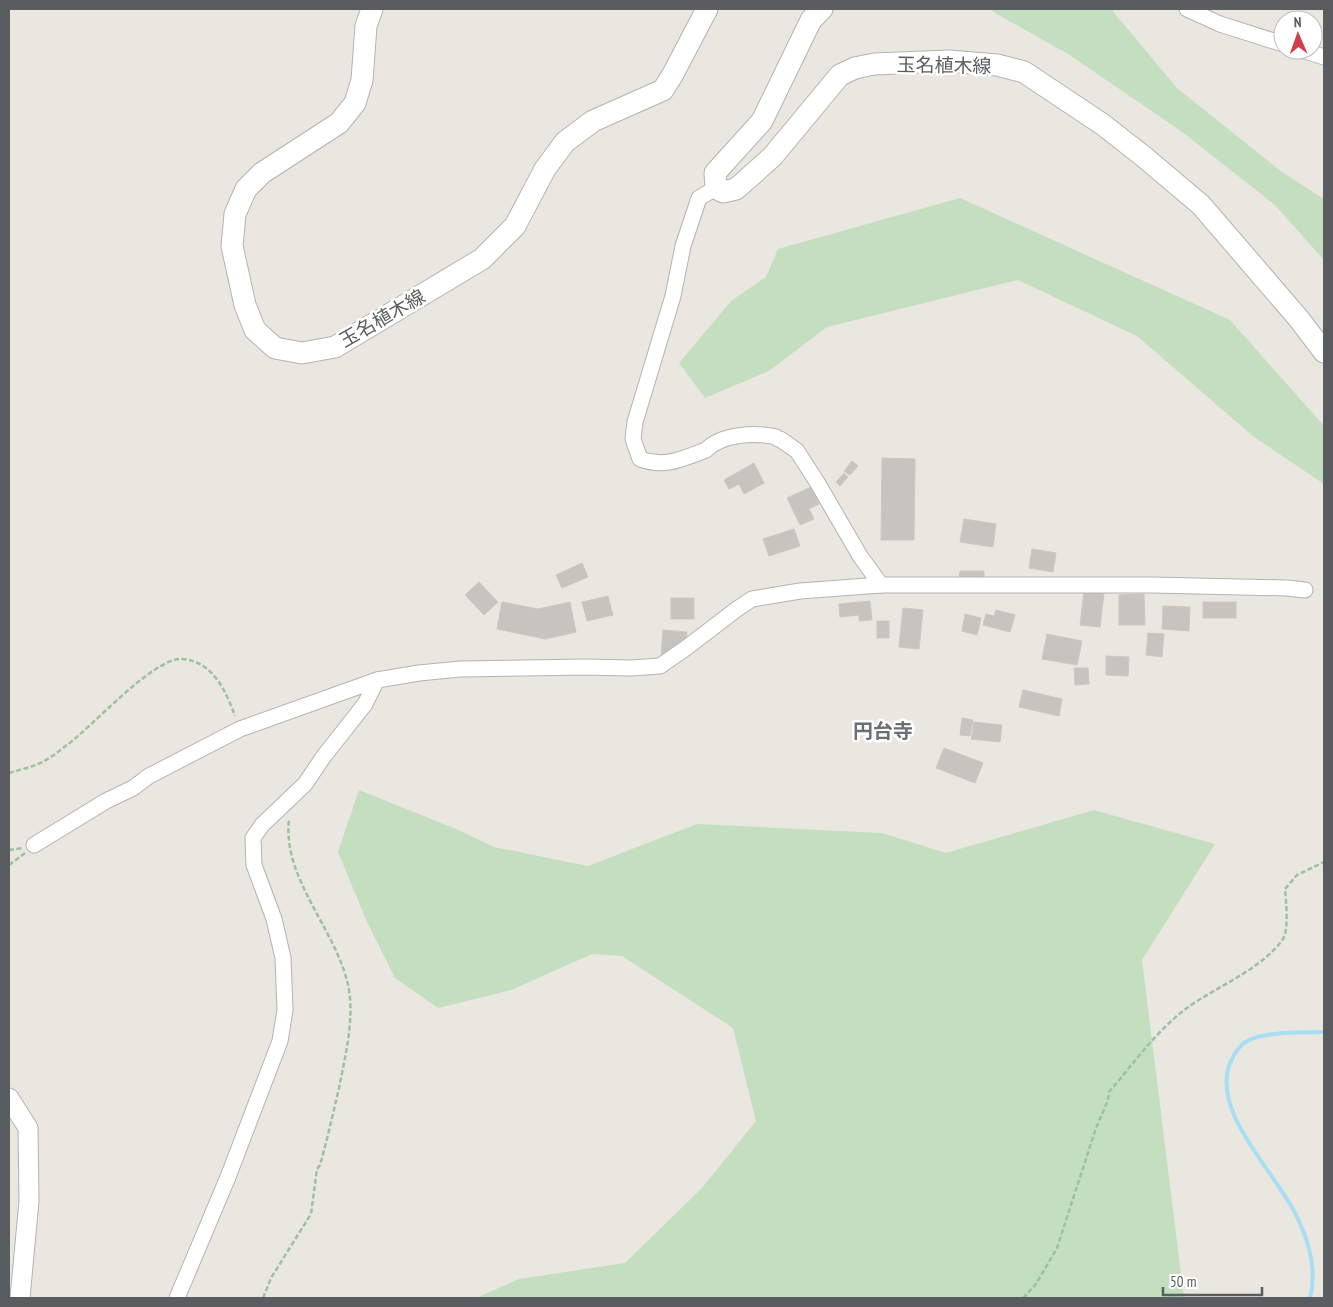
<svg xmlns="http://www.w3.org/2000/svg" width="1333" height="1307" font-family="'PT Sans Narrow','Noto Sans JP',sans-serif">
<rect width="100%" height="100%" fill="#eae6e0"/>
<g fill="#c4dfbf">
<polygon points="991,9 1111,9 1177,88 1282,172 1324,199 1324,260 1275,205 1181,131 1068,54 995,13"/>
<polygon points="960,198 1230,320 1324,426 1324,484 1254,437 1137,336 1018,280 827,327 769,371 705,398 679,363 731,301 766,277 778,249"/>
<polygon points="359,790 456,829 494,847 588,866 697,824 882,833 946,853 1094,810 1215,844 1142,960 1184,1298 476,1298 519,1279 625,1263 702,1188 756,1121 733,1028 622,956 592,954 511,990 438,1008 395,978 367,922 338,852"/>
</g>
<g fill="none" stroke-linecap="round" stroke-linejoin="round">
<path stroke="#a6dff3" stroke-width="4" d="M1310,1298c7,-26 0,-53 -11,-77 -18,-44 -89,-106 -69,-158 4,-9 10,-19 19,-23 20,-9 53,-7 75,-8"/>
</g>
<g fill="#c7c3bf" stroke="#cdc7bf">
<polygon points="882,458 915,459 914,540 881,540"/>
<polygon points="852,461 858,466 850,475 844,471"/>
<polygon points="754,463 764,483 744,494 739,484 729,489 724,480"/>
<polygon points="844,473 848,477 840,486 836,482"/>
<polygon points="811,487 819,504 809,509 814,519 800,525 787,498"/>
<polygon points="964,519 996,524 993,547 960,542"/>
<polygon points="794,529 800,546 769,556 763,539"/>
<polygon points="1032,549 1056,553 1053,572 1029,568"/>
<polygon points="582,563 588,577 562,588 556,575"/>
<polygon points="960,571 984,571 984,582 959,581"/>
<polygon points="479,582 498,602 484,615 465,595"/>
<polygon points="1084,591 1104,593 1100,627 1080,625"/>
<polygon points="1144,594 1145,625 1119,625 1119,595"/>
<polygon points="608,596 613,615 587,621 582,602"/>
<rect x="671" y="598" width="23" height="21"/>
<polygon points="870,601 872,620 859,621 859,615 840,617 839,604"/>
<polygon points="502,602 538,609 570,602 576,632 545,639 497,629"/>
<rect x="1203" y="602" width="33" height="16"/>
<polygon points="1163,606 1190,607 1189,631 1162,629"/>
<polygon points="903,608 923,610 919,649 899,647"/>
<polygon points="996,610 1015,615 1010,632 983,625 986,614 994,616"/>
<polygon points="965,614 981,618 977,635 962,631"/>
<rect x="877" y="621" width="12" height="17"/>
<polygon points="663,630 687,632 686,648 671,647 671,657 661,656"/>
<polygon points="1148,633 1164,634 1162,657 1146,655"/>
<polygon points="1047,634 1082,641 1077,665 1042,659"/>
<polygon points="1106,656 1129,657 1128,676 1106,675"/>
<polygon points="1074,668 1088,668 1089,684 1075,685"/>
<polygon points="1023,690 1062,699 1059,716 1019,707"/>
<polygon points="962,718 973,720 970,736 960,735"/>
<polygon points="974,722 1002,725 1000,742 971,739"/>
<polygon points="944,748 983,763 975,783 936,768"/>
</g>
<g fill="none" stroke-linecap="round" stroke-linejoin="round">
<g stroke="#b1b3b6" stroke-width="17">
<g id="minor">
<polyline points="1187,9 1220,24 1283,44"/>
<polyline points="1302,50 1324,57"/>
<path d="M716,188l-17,10 -16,48 -10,50 -38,126 -2,17 7,20c25,9 42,0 66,-9 15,-16 50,-18 70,-13l2,2h2l17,12 20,31 43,74 21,29"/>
<polyline points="34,845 106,801 133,788 149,776 240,729 377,680 419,673 460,669 585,667 631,668 660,666 686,648 737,609 752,599 800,591 881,585 1153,585 1287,588 1305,590"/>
<polyline points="177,1298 228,1177 280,1041 285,1010 283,958 274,919 254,865 253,838 262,825 305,784 324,756 365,704 377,680"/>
</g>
</g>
<g stroke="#b1b3b6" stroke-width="21">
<polyline id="tertiary" points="9,1098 28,1128 29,1201 20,1298"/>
</g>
<g stroke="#b0b4b6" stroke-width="23">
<g id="secondary">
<polyline points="372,9 366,26 362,80 355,103 339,123 262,173 246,189 235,214 232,246 245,305 255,330 275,348 302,353 335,347 482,259 515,226 545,169 565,142 593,121 663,90 673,74 707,9"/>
<polyline points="822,9 811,20 762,121 715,173 716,188 723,192 736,189 772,157 840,75 855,68 874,64 949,61 997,65 1024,72 1102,124 1143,156 1201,205 1299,319 1324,352"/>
</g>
</g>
<g stroke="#9bc19f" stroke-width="2.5" stroke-dasharray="5 2.5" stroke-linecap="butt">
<path d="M9,773c9,-3 20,-5 29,-9 10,-4 20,-12 29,-19 25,-18 85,-86 114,-86 31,1 45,32 54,57"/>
<polyline points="9,850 23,848"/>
<polyline points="9,865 25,853"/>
<path d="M263,1298l8,-20 40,-64 6,-45 3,-4c7,-25 13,-51 19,-77 6,-31 15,-66 10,-98 -10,-58 -67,-110 -60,-170"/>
<path d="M1023,1298l13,-14 21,-36 39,-120 12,-28 1,-8c25,-29 47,-61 78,-84 30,-22 74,-38 96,-69 6,-10 3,-38 2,-50l12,-14 27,-13"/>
</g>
<use href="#minor" stroke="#fff" stroke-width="15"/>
<use href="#tertiary" stroke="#fff" stroke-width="19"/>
<use href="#secondary" stroke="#fff" stroke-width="21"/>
</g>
<g text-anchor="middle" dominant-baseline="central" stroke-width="5" stroke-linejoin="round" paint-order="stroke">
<g font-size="19" fill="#595d5f" stroke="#fff">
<text transform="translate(944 65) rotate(1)">玉名植木線</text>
<text transform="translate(382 318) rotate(-30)">玉名植木線</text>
</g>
<g font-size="20" font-weight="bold" fill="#6a6f71" stroke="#fff">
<text x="883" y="731">円台寺</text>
</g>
</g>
<rect width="1333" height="1307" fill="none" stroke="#595d5f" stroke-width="20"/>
<g transform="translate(1298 35) rotate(358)"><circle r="24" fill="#ffffff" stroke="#bdbebf"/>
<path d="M0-4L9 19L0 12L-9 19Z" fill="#d23e4c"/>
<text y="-8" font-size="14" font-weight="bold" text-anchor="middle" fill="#595d5f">N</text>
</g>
<path d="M1163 1287v8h99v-8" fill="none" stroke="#595d5f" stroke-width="2.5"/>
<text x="1170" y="1287" font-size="15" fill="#595d5f" stroke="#ffffff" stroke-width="4" paint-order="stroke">50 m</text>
</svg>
